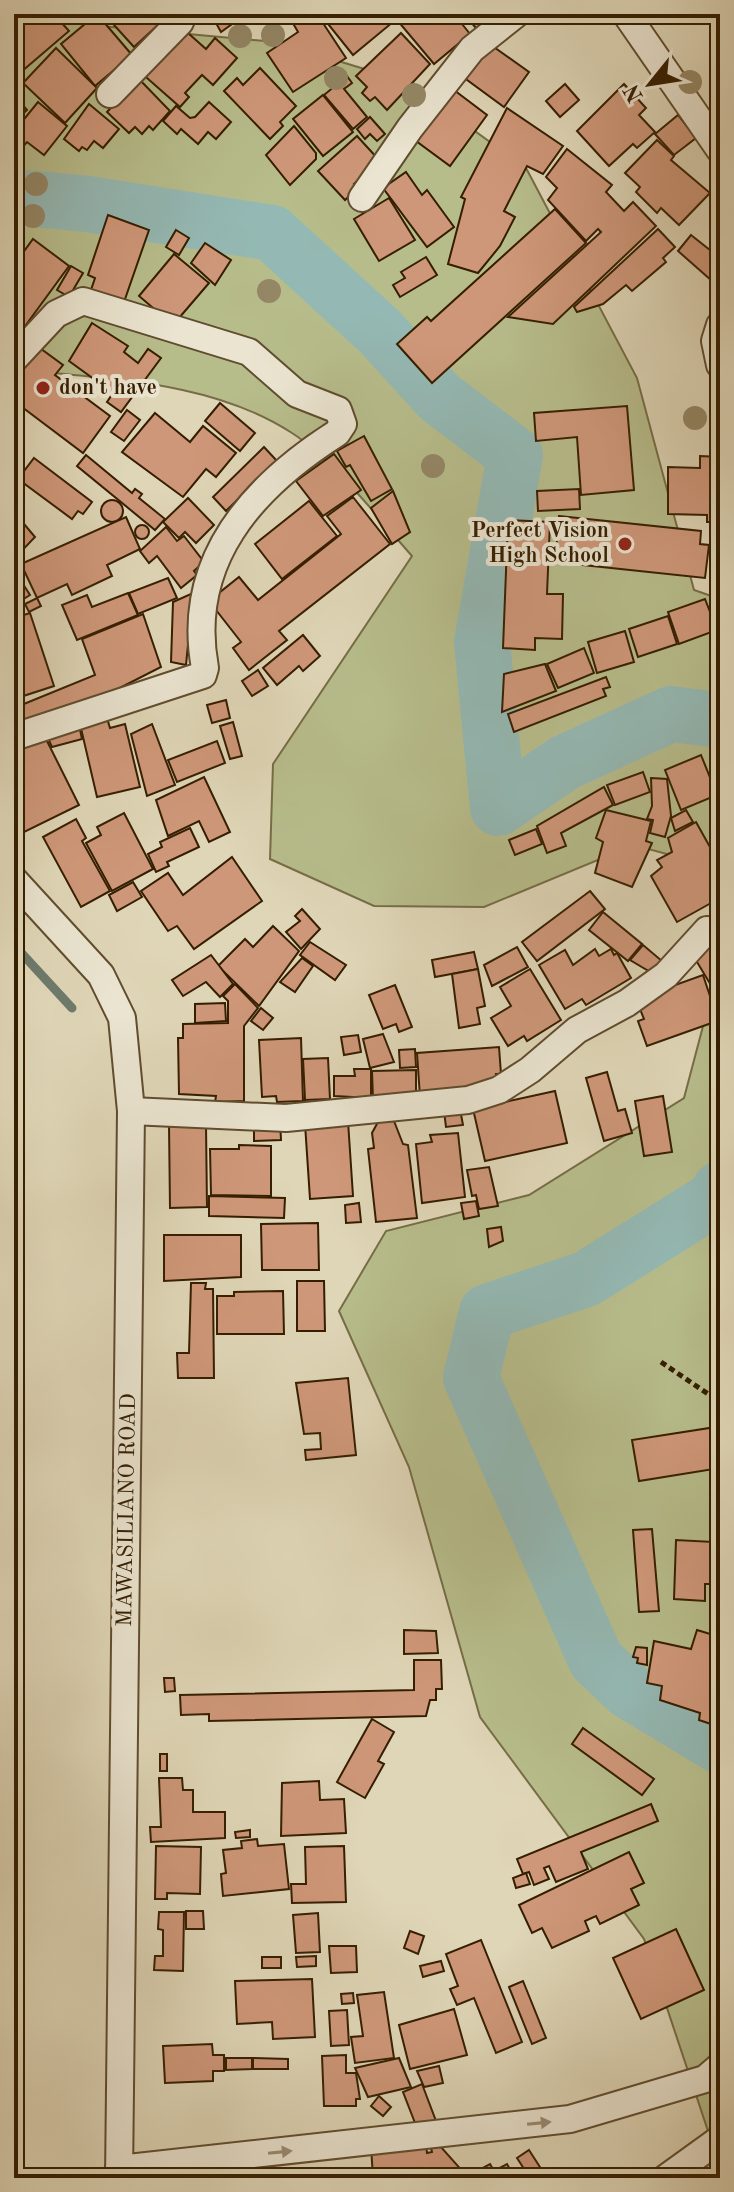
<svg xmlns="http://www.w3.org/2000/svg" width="734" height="2192" font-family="'Old Standard TT',serif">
<rect width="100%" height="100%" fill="#dfd6b7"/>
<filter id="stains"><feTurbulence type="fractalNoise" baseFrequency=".0025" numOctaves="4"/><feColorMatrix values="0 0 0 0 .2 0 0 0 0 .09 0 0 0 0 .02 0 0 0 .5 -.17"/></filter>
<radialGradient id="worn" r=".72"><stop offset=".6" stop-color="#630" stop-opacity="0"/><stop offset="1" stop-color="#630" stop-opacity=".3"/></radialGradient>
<g fill="#b7bc8b" stroke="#766d46" stroke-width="2">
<path d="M14,18l262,24 131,40 119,86 111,210 57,212 26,9v291l-2,-22 -84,-23 -150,62 -110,-1 -104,-47 3,-95 139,-208c-34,-38 -78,-96 -120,-123 -82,-53 -183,-53 -278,-64z"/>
<polygon points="720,962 720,2167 644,1939 480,1717 409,1467 339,1311 386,1231 529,1195 684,1098"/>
</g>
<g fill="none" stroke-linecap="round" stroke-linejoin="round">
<polyline stroke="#6e7a6b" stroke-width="9" points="14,945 72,1008"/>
<g stroke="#94b8b3" stroke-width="56">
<polyline points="14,197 88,204 272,233 380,332 439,397 515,455 482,642 498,808 564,763 671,714 720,720"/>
<polyline points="720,1189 714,1199 586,1279 487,1312 471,1378 596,1660 629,1691 720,1746"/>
</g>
</g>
<g fill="#ce9779" stroke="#351e00" stroke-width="2">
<polygon points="14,14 62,14 65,17 60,21 69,31 14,78 14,42 22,29"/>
<polygon points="97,14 132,55 95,86 61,44"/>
<polygon points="104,14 170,14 134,47"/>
<polygon points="211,14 246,14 221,32"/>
<polygon points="311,14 317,14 346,58 293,92 267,53 298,32 294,25"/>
<polygon points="320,14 386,14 393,22 353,55"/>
<polygon points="392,14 454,14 470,34 434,64"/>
<polygon points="464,14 500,14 481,34"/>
<polygon points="179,25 206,49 215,38 237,58 213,85 202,75 185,93 189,97 180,107 139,71"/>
<polygon points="401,33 430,64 387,110 375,97 370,101 362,93 367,87 356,76"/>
<polygon points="484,40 529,72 504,107 459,74"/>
<polygon points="56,48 97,88 65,123 23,83"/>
<polygon points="260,68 296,106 280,122 283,126 270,139 224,91 237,78 243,85"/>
<polygon points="347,76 352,83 344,89 367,117 353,129 324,95"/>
<polygon points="138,78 170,111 153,130 149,126 142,134 135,127 129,133 107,112"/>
<polygon points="565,84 579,100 560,117 546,101"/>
<polygon points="624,84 646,108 639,115 655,132 637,148 633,144 609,166 577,131"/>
<polygon points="450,87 487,115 450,166 412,138"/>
<polygon points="14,95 27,110 14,122"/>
<polygon points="323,95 353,132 323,156 293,119"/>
<polygon points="38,102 67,126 44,155 27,142 15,156 14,126 17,128"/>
<polygon points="209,102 231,122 216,139 208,132 198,144 181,129 177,134 163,121 176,106 190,118 195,117"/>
<polygon points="89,104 119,129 103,148 94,141 87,150 82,147 79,151 64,139"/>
<polygon points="507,108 563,146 543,174 527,166 504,211 515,217 500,246 478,273 448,264 465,199 461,197"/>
<polygon points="678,115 696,138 674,155 655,134"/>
<polygon points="370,117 385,134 377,141 370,134 365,139 357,129"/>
<polygon points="294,126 316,153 316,159 290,185 266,155"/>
<polygon points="357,136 379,160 354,184 358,188 345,200 318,171"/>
<polygon points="657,140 674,156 671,160 710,193 679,225 661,208 657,213 636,192 640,187 625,173"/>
<polygon points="567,149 612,185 606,192 624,211 633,202 656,226 553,324 508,317 601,232 598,229 586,241 548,200 557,188 546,177"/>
<polygon points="406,172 422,195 427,190 454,227 427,247 383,188"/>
<polygon points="389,198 415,240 379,261 354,219"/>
<polygon points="555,209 586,243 432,383 397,344 427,317 431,321"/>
<polygon points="108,215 149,230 124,302 91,290 95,278 88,275"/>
<polygon points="658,229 675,247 663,258 666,262 632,291 626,285 603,304 577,312 574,307"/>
<polygon points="176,230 189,238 179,255 166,247"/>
<polygon points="691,235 720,258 720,288 678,251"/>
<polygon points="33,239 69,266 20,333 14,328 14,265"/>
<polygon points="205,243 231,260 215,285 191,263"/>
<polygon points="174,254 209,283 173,325 139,296"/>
<polygon points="426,257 437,275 400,297 393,285 405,278 401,272"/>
<polygon points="71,266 83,273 69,297 57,290"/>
<polygon points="92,323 128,346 124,352 138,363 148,349 161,358 121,412 107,402 113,393 69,361"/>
<polygon points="33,343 63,365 55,375 110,416 83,453 14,401 14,368"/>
<polygon points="220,403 255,433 240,451 205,421"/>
<polygon points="627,406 634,490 581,495 577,437 536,441 534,413"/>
<polygon points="127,410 140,420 124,441 111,432"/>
<polygon points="155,413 190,442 203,426 236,453 216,477 206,469 183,497 122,452"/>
<polygon points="364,436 392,489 371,501 350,465 346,467 337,451"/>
<polygon points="264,447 277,461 226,511 213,497"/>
<polygon points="334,454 361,490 323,516 296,481"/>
<polygon points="86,455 132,493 135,489 142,494 139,498 165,519 155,530 77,466"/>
<polygon points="700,456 720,457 720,522 707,522 707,515 668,514 668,467 700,468"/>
<polygon points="34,458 92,502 83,514 78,511 72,519 18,479"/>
<polygon points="579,489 580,509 538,511 537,491"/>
<polygon points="393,491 410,532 392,544 371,508"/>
<polygon points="353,497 390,544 279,631 287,640 249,670 233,648 241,642 209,601 239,577 258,600 341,534 327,516"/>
<polygon points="188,498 214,525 196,543 185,532 179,538 163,522"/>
<circle cx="112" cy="511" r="11"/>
<polygon points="309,501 337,536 282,579 255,544"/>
<polygon points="14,512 35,537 14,559"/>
<polygon points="559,516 701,531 700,544 709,545 705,578 555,562"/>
<polygon points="126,517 140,549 107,565 112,576 72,595 67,584 37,598 21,564"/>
<polygon points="508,520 550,522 547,594 563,594 562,639 535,638 535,650 503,648"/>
<circle cx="142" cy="532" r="7"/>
<polygon points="166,527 177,541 184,536 204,562 194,571 197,575 181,588 157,556 149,563 140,551"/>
<polygon points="720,538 720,626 716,626 713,539"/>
<polygon points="168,578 177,598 138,614 129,593"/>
<polygon points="23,584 30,595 14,605 14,590"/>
<polygon points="128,593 138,615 77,640 62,605 87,595 92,607"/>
<polygon points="193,593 186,665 171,662 173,602"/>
<polygon points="37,598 41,606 29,612 25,604"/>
<polygon points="705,599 717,630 679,644 668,612"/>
<polygon points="30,613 54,686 14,699 14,618"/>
<polygon points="143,614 161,667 106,695 14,729 14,708 95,675 82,639"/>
<polygon points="668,616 677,644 638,657 629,629"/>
<polygon points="625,631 634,662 597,673 588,642"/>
<polygon points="303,635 320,656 303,671 299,666 277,685 263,668"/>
<polygon points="584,648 594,673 558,688 547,664"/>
<polygon points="545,664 556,691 502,712 504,674"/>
<polygon points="258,670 268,686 252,696 242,681"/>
<polygon points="606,677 610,687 603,689 606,696 514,732 508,714"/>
<polygon points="226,700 230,718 212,723 207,705"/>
<polygon points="107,718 110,728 125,724 140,787 97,797 80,724"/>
<polygon points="78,720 82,739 52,747 44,730"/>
<polygon points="233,722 242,756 230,759 220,726"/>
<polygon points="152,724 175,785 147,796 131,734"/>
<polygon points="43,733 79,805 14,837 14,748"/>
<polygon points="217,741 225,763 177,782 168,760"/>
<polygon points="701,755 717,795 681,810 665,770"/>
<polygon points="643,772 650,792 615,805 607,785"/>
<polygon points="204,777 230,832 209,842 199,821 168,836 156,800"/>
<polygon points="651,778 667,779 671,816 665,837 650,833 653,820 647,819 652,806"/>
<polygon points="604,787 613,805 561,833 566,846 547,853 537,826"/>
<polygon points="606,810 651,821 646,841 652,843 632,887 595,873 603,842 596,838"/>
<polygon points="686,810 693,822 675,831 671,818"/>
<polygon points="124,813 153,869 112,891 86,843 101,835 97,827"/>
<polygon points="76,819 86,838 82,841 110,891 81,907 43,837"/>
<polygon points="696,822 720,865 720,898 677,922 651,876 662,867 657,860 672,852 668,838"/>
<polygon points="190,828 199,847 167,862 169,866 156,872 148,854 162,847 160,842"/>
<polygon points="536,829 542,844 515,855 509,840"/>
<polygon points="232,857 262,901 194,949 177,926 168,931 141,891 168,873 183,895"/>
<polygon points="133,882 142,897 117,911 109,895"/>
<polygon points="590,891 605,909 537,961 522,942"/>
<polygon points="302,909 320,929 301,949 286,932 300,921 295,916"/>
<polygon points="603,912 642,944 628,961 589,930"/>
<polygon points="273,926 299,951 259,1006 218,966 245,939 253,947"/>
<polygon points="711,941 720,957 720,983 712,987 691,952"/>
<polygon points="310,942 346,965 335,980 300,955"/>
<polygon points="643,945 662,961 652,973 630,960"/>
<polygon points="517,947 528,967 492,986 484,965"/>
<polygon points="595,949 599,956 611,949 614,955 617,953 631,978 586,1005 582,999 565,1009 539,965 565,950 573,965"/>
<polygon points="474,952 478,969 435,977 432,960"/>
<polygon points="211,955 233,984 220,997 206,982 183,996 172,980"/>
<polygon points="302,958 313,966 295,992 280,982"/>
<polygon points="478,969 485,1006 477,1008 480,1024 459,1028 452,974"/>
<polygon points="530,969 561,1020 527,1041 524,1036 508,1046 491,1018 511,1006 500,987"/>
<polygon points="703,975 710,996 714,995 720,1020 647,1046 638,1021 644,1019 636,999"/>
<polygon points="235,984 258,1008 244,1026 244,1101 215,1102 216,1096 179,1094 178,1038 183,1038 183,1024 228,1023 228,1001 223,996"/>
<polygon points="395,985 412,1027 399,1032 396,1024 383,1029 369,995"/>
<polygon points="225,1003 226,1021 195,1023 195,1004"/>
<polygon points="261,1008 273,1018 263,1030 251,1021"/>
<polygon points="383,1034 394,1062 370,1068 363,1039"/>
<polygon points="358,1035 361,1052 344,1055 341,1037"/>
<polygon points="301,1038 303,1101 277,1102 276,1096 262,1097 259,1040"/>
<polygon points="499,1047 501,1074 496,1074 497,1079 478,1089 420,1097 417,1053"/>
<polygon points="415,1049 416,1067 400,1068 399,1050"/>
<polygon points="328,1058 330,1099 305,1100 303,1059"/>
<polygon points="354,1069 371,1069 371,1098 334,1096 334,1076 355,1076"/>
<polygon points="416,1070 416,1100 373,1100 372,1071"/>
<polygon points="607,1072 618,1111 625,1109 632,1133 604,1141 586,1078"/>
<polygon points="555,1091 567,1143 485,1161 473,1109"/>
<polygon points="663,1096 672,1152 644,1156 635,1101"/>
<polygon points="460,1109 463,1125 446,1127 444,1111"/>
<polygon points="280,1120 281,1140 254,1141 254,1121"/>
<polygon points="348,1121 353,1196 310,1199 305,1124"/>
<polygon points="394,1121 403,1144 408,1145 417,1218 376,1222 368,1149 374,1148 372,1133 378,1122"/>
<polygon points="169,1124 206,1125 207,1207 170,1208"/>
<polygon points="458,1133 465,1197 422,1203 416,1144 432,1142 430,1135"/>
<polygon points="239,1145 271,1146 271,1196 211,1195 210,1149 239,1149"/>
<polygon points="489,1167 498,1206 479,1209 476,1195 472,1196 467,1170"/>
<polygon points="209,1196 285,1198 284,1218 209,1216"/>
<polygon points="476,1201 479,1216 464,1219 461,1203"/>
<polygon points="359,1203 361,1222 346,1223 345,1205"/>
<polygon points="318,1223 319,1270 262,1270 261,1224"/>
<polygon points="501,1227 503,1241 489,1247 487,1229"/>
<polygon points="164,1235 241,1235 241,1277 164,1281"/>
<polygon points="297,1281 324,1281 325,1331 297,1331"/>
<polygon points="191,1283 206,1283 205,1289 213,1289 214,1378 178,1378 177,1353 189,1353"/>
<polygon points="283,1291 284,1334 217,1334 217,1296 234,1296 234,1292"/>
<polygon points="348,1378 356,1455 306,1460 305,1450 321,1449 320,1433 304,1434 296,1383"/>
<polygon points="716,1427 720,1453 712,1454 714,1469 639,1481 632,1440"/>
<polygon points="714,1516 720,1517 720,1593 714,1593 714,1584 705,1584 705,1601 674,1599 676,1540 713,1542"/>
<polygon points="652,1529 659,1611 639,1612 633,1530"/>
<polygon points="404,1630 436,1631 438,1653 404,1654"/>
<polygon points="697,1630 720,1637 720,1727 699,1720 700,1713 660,1700 662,1686 647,1683 654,1641 691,1649"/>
<polygon points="636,1647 647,1648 647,1665 637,1663 638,1658 633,1657"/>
<polygon points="414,1660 441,1660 442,1689 436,1689 436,1700 430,1700 426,1716 209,1721 209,1714 181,1715 180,1695 414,1690"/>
<polygon points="164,1678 174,1678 175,1691 165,1692"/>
<polygon points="372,1719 394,1732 378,1761 384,1764 365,1798 337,1782"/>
<polygon points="583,1728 654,1779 642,1795 572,1744"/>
<rect x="160" y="1754" width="7" height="17"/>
<polygon points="159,1778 182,1778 183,1790 193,1790 193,1812 225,1812 225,1838 151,1842 150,1827 161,1827"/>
<polygon points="319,1781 320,1800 344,1799 346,1833 281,1836 282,1783"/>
<polygon points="651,1804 658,1821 581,1852 588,1869 556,1882 549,1866 544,1868 549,1879 534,1885 529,1872 523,1874 517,1859"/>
<polygon points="250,1830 250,1837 236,1838 235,1832"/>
<polygon points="257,1839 258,1846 284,1844 289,1889 223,1896 221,1874 226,1873 223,1850 242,1848 241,1841"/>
<polygon points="156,1846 201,1847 200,1894 167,1893 167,1899 155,1899"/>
<polygon points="344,1846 346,1902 292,1903 291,1884 306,1884 305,1847"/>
<polygon points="629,1852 644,1883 631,1889 639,1905 600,1924 596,1916 585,1921 589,1931 552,1948 542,1928 532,1933 519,1905"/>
<polygon points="526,1873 530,1884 516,1888 513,1878"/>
<polygon points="186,1911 203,1911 204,1929 186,1929"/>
<polygon points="159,1912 184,1912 183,1971 154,1970 155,1956 163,1956 163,1930 158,1929"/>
<polygon points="318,1913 320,1952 296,1953 293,1915"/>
<polygon points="676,1929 704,1990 641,2019 613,1958"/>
<polygon points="410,1931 424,1936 418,1954 404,1948"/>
<polygon points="481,1940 522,2042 496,2053 474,1998 457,2005 450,1989 458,1986 446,1954"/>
<polygon points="329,1946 356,1946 357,1972 331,1973"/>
<polygon points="316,1956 316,1966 297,1967 296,1957"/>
<rect x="262" y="1957" width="19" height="11"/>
<polygon points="441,1961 444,1971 423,1977 420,1966"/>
<polygon points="312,1979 315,2037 273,2039 272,2022 237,2024 235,1981"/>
<polygon points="523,1981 546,2038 532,2044 509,1987"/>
<polygon points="384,1992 394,2058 355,2063 351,2037 363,2036 357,1995"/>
<polygon points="353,1993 354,2003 342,2004 341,1994"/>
<polygon points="454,2009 467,2055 410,2069 399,2025"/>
<polygon points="347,2010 349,2045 331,2046 329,2011"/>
<polygon points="212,2044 213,2055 224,2055 224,2071 213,2071 213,2081 165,2083 163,2046"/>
<polygon points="346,2055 346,2073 356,2073 360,2099 356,2099 356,2106 324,2106 322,2056"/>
<polygon points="226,2058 252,2058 252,2069 226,2070"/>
<polygon points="253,2058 288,2059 288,2069 253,2069"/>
<polygon points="399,2058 411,2087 368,2097 355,2068"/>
<polygon points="439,2066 443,2083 424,2087 417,2071"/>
<polygon points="422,2084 436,2121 417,2128 403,2092"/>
<polygon points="379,2096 391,2107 383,2116 371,2106"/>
<polygon points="426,2144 427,2153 432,2152 431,2148 441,2147 465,2174 373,2177 371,2147"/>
<polygon points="529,2150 547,2178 530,2178 517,2158"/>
<polygon points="490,2164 494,2171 507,2164 515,2178 464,2178"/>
</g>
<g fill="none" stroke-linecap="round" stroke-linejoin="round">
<g stroke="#604c2e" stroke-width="30">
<g id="minor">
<polyline points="626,14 720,150"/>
<polyline points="110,94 180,22 183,14"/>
<polyline points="362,198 410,128 472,49 516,14"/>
<polyline points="720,325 715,341 720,365"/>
<path d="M14,359l42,-45 27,-13 166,51 48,42 41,16 5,14 -6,9c-85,54 -152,128 -132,235l-2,7 -189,62"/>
<polyline points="14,880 101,975 122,1018 131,1111 119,2178"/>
<polyline points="131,1111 286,1118 468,1100 499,1090 530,1070 577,1030 627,1003 666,975 707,930"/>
<polyline points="119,2169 570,2119 705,2079 720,2066"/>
<polyline points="666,2178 720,2139"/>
</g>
</g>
<polyline stroke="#351e00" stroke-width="5" stroke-dasharray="6 4" stroke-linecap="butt" points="661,1362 720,1402"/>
<use href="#minor" stroke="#eae4d0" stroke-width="26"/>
</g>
<g fill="#948766">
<circle cx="273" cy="35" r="12"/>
<circle cx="240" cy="36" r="12"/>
<circle cx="336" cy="78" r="12"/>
<circle cx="690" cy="82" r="12"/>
<circle cx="414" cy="95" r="12"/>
<circle cx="36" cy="184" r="12"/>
<circle cx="33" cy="216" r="12"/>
<circle cx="269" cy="291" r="12"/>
<circle cx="695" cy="418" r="12"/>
<circle cx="433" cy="466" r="12"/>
</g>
<defs><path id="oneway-solid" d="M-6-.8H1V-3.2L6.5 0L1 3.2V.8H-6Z" transform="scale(2)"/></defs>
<g fill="#998b72">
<use href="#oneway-solid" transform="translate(539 2123) rotate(-6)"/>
<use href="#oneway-solid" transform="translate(280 2152) rotate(-6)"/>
</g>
<g fill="#8f2418" stroke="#eae4d0" stroke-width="3">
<circle cx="43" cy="388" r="8"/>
<circle cx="625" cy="544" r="8"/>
</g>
<g text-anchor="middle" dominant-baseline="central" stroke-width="8" stroke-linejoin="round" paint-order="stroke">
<g font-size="22" font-weight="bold" fill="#351e00" stroke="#eae4d0" text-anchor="start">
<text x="59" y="388">don't have</text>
<text x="609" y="531" text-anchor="end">Perfect Vision<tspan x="609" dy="25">High School</tspan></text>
</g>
<g font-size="22" fill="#351e00" stroke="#eae4d0">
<text transform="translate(127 1510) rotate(-89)">MAWASILIANO ROAD</text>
</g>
</g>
<rect width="734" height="2192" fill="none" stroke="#dfd6b7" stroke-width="48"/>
<rect x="16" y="16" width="702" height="2160" fill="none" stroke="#351e00" stroke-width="4"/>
<rect x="24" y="24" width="686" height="2144" fill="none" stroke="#351e00" stroke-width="2"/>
<g transform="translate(650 84) rotate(240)" stroke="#eae4d0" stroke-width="6" paint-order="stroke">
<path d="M0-6L14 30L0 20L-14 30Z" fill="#351e00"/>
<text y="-12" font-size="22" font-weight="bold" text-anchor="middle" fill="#351e00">N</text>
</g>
<rect width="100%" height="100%" filter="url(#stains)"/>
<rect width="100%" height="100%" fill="url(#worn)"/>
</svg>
